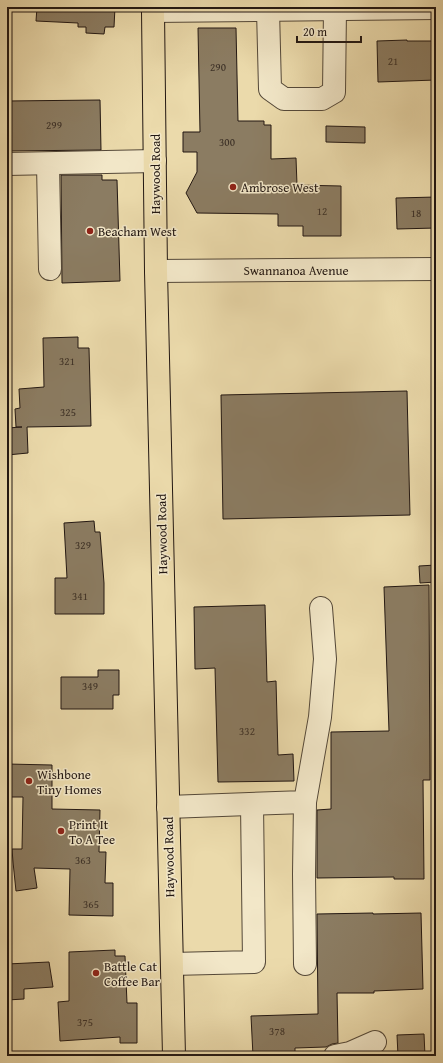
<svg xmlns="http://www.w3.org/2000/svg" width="443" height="1063" font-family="'Gentium Book Plus',serif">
<rect width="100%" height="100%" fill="#ebdaab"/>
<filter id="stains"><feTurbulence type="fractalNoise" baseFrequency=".005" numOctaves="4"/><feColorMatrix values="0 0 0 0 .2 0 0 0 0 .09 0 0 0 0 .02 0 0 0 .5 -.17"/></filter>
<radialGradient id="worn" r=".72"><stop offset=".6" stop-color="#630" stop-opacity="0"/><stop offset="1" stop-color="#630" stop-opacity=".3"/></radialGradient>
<g fill="#8b7c62" stroke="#221712">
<polygon points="37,7 115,7 114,27 105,27 104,34 86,33 86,27 78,27 78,23 36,21"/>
<polygon points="198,28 236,28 238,121 264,121 264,125 271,125 271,159 296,158 297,185 341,186 341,236 303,236 303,226 278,226 278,214 197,213 186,193 197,172 197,152 183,152 183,132 200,132"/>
<polygon points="407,40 407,41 436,41 436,80 378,82 377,41"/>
<polygon points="100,100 101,150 7,151 7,101"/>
<polygon points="326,126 365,127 365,143 326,142"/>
<polygon points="61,175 102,175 102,180 117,180 120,281 62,283"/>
<polygon points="436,197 436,228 397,229 396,198"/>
<polygon points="78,337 78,348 89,348 91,426 27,427 28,453 7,455 7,428 22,427 16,427 15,409 20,408 19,389 44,387 43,338"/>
<polygon points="407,391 410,515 223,519 221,395"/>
<polygon points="94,521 95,532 100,532 104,583 104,614 55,614 55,578 67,578 64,523"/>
<polygon points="436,565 436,582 420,583 419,566"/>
<polygon points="429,585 430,780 423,780 424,879 394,879 394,877 317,878 317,810 331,809 331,732 389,731 384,587"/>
<polygon points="265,605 267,682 276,681 278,755 293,754 294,781 218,782 215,668 195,669 194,607"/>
<polygon points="98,670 119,670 119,695 113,695 113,709 61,709 61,677 98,677"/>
<polygon points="7,764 52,765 52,809 100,810 99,852 106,852 105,883 113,883 113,916 69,915 70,869 34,868 37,888 16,891 13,862 12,849 22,849 23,797 7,797"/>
<polygon points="373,913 373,914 421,913 423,989 374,991 374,993 337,993 338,1043 332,1044 326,1047 295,1048 295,1055 253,1056 251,1016 318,1014 317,914"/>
<polygon points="115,950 115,956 125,956 127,1003 137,1003 137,1043 120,1043 120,1037 60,1041 58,1002 69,1001 69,952"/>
<polygon points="49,962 53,987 24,989 24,999 7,1000 7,964"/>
<polygon points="424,1034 425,1056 398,1056 397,1035"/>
</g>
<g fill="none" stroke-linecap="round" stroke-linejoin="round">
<g stroke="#544838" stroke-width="24">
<g id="minor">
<polyline points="268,10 270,89 284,99 322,99 334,92 335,9"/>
<polyline points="153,11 436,8"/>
<polyline points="7,164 155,161"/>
<polyline points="48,164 50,269"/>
<polyline points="156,271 436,269"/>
<polyline points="168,807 305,802 320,717 325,659 321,608"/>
<polyline points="172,964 254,962 252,804"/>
<polyline points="305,964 304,874 305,802"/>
<polyline points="335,1056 350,1053 375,1042"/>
</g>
</g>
<g stroke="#221712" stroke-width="24">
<polyline id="major" points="152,7 153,11 156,271 174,1056"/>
</g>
<use href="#minor" stroke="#f2e7c8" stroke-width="22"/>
<use href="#major" stroke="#ebdaab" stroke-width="22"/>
</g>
<g fill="#8f2418" stroke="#f2e7c8" stroke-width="1.5">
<circle cx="233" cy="187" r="4"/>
<circle cx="90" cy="231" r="4"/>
<circle cx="29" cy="781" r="4"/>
<circle cx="61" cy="831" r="4"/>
<circle cx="96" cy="973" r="4"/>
</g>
<g text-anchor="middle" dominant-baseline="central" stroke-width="3" stroke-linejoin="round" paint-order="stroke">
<g font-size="11" fill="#3c3026">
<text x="393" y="61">21</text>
<text x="218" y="67">290</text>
<text x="54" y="125">299</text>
<text x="227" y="142">300</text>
<text x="322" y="211">12</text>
<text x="416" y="213">18</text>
<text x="67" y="361">321</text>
<text x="68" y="412">325</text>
<text x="83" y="545">329</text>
<text x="80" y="596">341</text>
<text x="90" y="686">349</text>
<text x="247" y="731">332</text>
<text x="83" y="860">363</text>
<text x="91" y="904">365</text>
<text x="85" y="1022">375</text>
<text x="277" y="1031">378</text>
</g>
<g font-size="13" fill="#221712" stroke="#f2e7c8">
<text transform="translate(155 174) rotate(-90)">Haywood Road</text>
<text x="296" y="270">Swannanoa Avenue</text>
<text transform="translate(162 534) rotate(-91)">Haywood Road</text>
<text transform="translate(169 857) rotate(-91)">Haywood Road</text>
</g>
<g font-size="13" fill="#221712" stroke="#f2e7c8" text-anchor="start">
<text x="241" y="187">Ambrose West</text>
<text x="98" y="231">Beacham West</text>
<text x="37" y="774">Wishbone<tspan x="37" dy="15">Tiny Homes</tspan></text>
<text x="69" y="824">Print It<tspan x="69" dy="15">To A Tee</tspan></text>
<text x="104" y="966">Battle Cat<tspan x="104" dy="15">Coffee Bar</tspan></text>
</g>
</g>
<rect width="443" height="1063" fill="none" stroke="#ebdaab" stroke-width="24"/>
<rect x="8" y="8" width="427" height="1047" fill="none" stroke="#221712" stroke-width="2"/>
<rect x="12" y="12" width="419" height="1039" fill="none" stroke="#221712"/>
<path d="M297 36v6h64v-6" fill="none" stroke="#221712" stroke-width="2"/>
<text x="303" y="36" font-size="12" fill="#221712" stroke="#f2e7c8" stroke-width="3" paint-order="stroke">20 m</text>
<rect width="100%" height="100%" filter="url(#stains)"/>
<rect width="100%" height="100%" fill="url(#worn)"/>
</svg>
